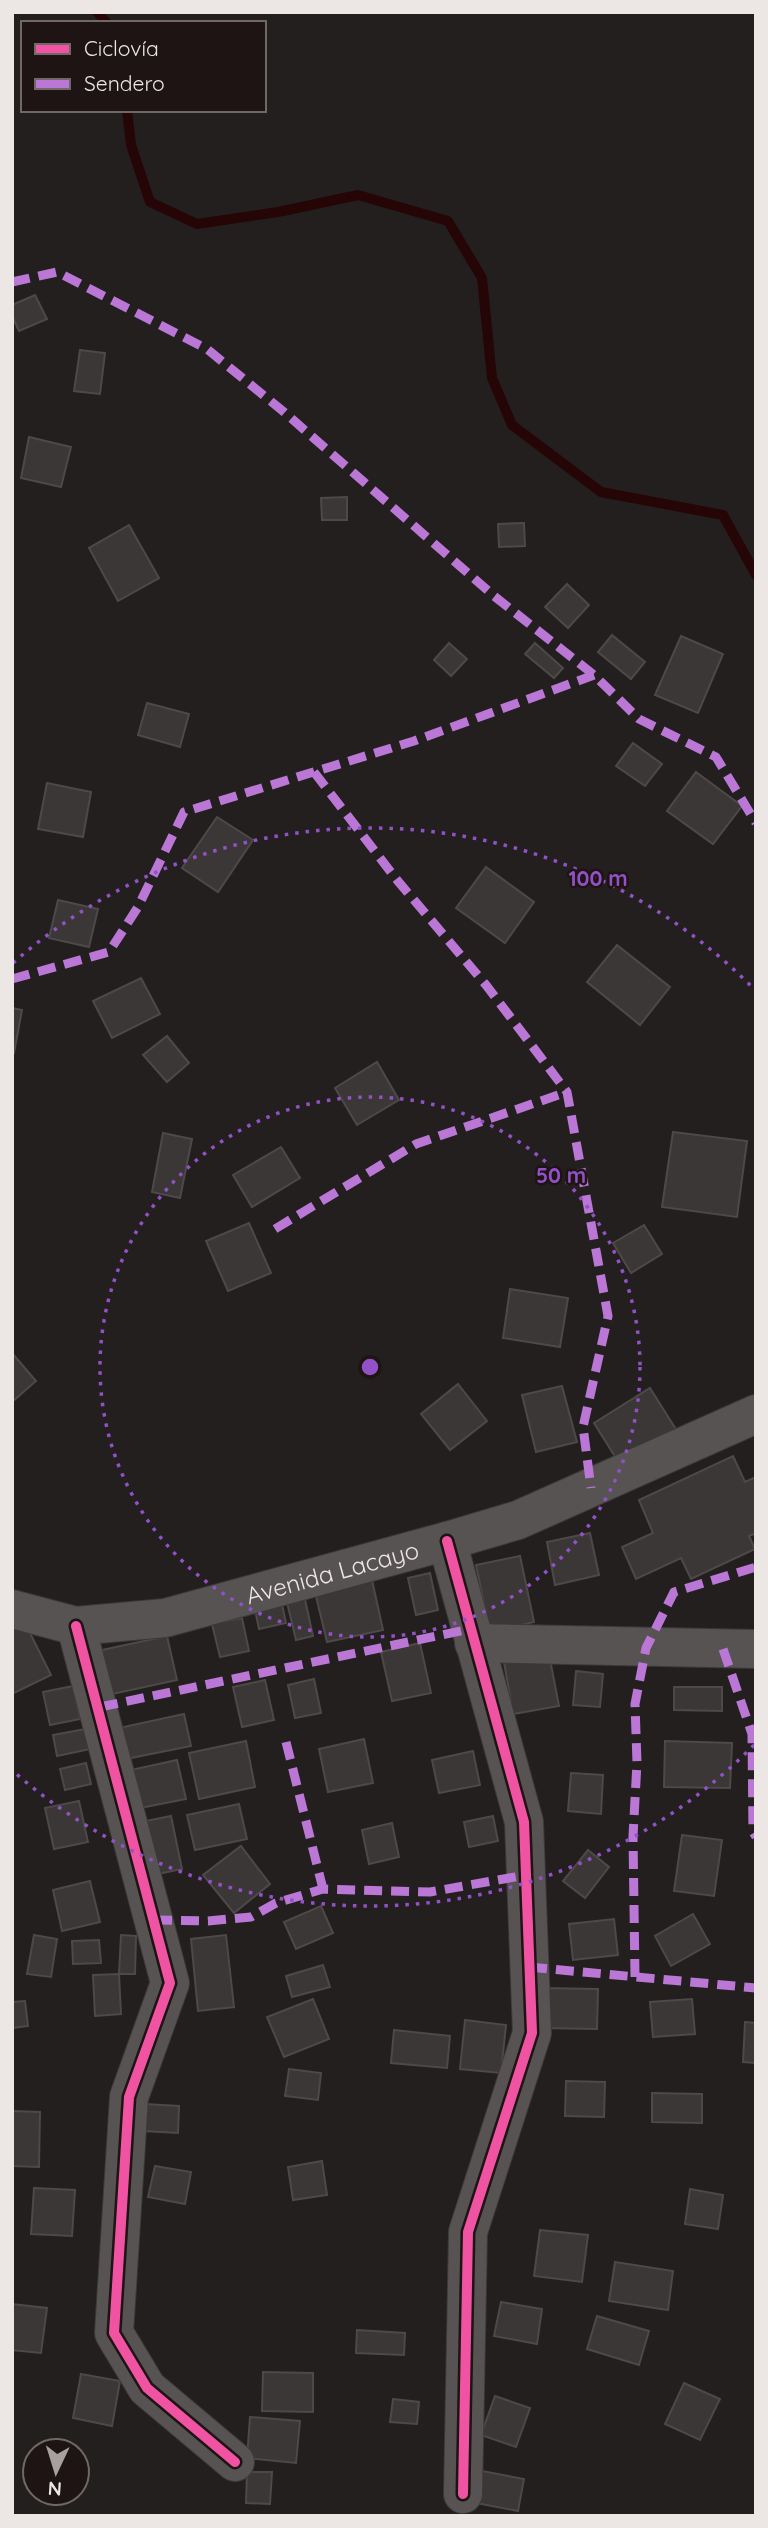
<svg xmlns="http://www.w3.org/2000/svg" width="768" height="2528" font-family="Quicksand,sans-serif">
<rect width="100%" height="100%" fill="#241f1f"/>
<g fill="none" stroke-linecap="round" stroke-linejoin="round">
<g stroke="#260506" stroke-width="10">
<polyline points="97,12 107,23"/>
<polyline points="127,110 131,145 150,202 197,224 278,212 358,195 448,221 482,278 492,378 512,425 601,492 723,515 756,575"/>
</g>
</g>
<g fill="#3b3737" stroke="#4e4949" stroke-width="2">
<polygon points="35,295 47,319 19,331 12,316 12,305"/>
<polygon points="80,350 105,353 100,394 74,391"/>
<polygon points="29,437 71,447 61,487 21,478"/>
<polygon points="347,497 347,520 322,520 321,498"/>
<polygon points="524,523 525,546 499,547 498,524"/>
<polygon points="129,525 159,578 118,601 89,548"/>
<polygon points="567,584 589,605 568,628 545,607"/>
<polygon points="612,635 645,662 631,679 598,652"/>
<polygon points="681,636 723,654 698,713 655,695"/>
<polygon points="449,643 467,659 451,676 434,660"/>
<polygon points="535,643 563,668 554,678 525,654"/>
<polygon points="147,703 189,714 180,747 138,735"/>
<polygon points="633,743 662,764 645,786 616,766"/>
<polygon points="696,772 742,806 713,844 667,811"/>
<polygon points="47,783 91,792 83,837 38,829"/>
<polygon points="217,817 253,840 218,892 182,868"/>
<polygon points="486,867 534,902 505,943 456,908"/>
<polygon points="58,900 98,909 89,947 49,938"/>
<polygon points="617,945 670,987 640,1025 587,982"/>
<polygon points="141,978 160,1014 112,1038 93,1001"/>
<polygon points="12,1008 22,1010 14,1053 12,1052"/>
<polygon points="167,1036 189,1063 167,1082 143,1055"/>
<polygon points="377,1062 399,1100 357,1125 335,1088"/>
<polygon points="673,1132 747,1141 737,1217 662,1207"/>
<polygon points="163,1133 192,1139 180,1198 152,1192"/>
<polygon points="281,1147 300,1178 252,1207 233,1175"/>
<polygon points="249,1223 271,1273 228,1291 206,1241"/>
<polygon points="644,1225 662,1254 631,1273 613,1243"/>
<polygon points="510,1289 568,1298 560,1347 503,1338"/>
<polygon points="12,1353 36,1381 12,1402"/>
<polygon points="458,1384 487,1421 450,1450 421,1414"/>
<polygon points="562,1386 577,1442 536,1452 522,1395"/>
<polygon points="650,1388 677,1431 621,1466 594,1423"/>
<polygon points="733,1456 745,1482 756,1477 756,1533 749,1536 755,1549 691,1579 681,1558 636,1579 622,1547 653,1533 639,1500"/>
<polygon points="590,1533 599,1575 555,1585 547,1542"/>
<polygon points="520,1556 534,1622 490,1632 476,1565"/>
<polygon points="430,1573 438,1610 416,1615 408,1578"/>
<polygon points="372,1580 383,1630 327,1642 315,1592"/>
<polygon points="303,1590 313,1636 296,1640 285,1594"/>
<polygon points="282,1604 286,1623 259,1629 255,1610"/>
<polygon points="19,1611 51,1675 12,1694 12,1615"/>
<polygon points="242,1618 249,1651 220,1657 212,1624"/>
<polygon points="167,1636 177,1680 112,1694 102,1650"/>
<polygon points="420,1643 431,1693 392,1701 381,1652"/>
<polygon points="549,1654 559,1706 513,1714 504,1662"/>
<polygon points="576,1671 603,1674 600,1707 573,1705"/>
<polygon points="314,1679 321,1713 295,1718 288,1685"/>
<polygon points="265,1680 274,1720 242,1727 233,1687"/>
<polygon points="73,1686 80,1719 50,1725 43,1692"/>
<polygon points="674,1687 722,1687 722,1711 674,1710"/>
<polygon points="184,1714 191,1746 126,1759 119,1728"/>
<polygon points="91,1728 95,1748 57,1756 53,1735"/>
<polygon points="364,1739 373,1783 328,1792 319,1749"/>
<polygon points="246,1741 255,1787 199,1799 189,1753"/>
<polygon points="665,1741 732,1743 730,1788 664,1787"/>
<polygon points="473,1751 480,1785 439,1793 432,1760"/>
<polygon points="177,1760 186,1799 140,1808 131,1770"/>
<polygon points="86,1763 91,1784 65,1790 60,1769"/>
<polygon points="571,1773 603,1775 601,1814 568,1811"/>
<polygon points="79,1801 88,1842 54,1849 45,1808"/>
<polygon points="239,1804 247,1839 195,1850 187,1815"/>
<polygon points="171,1816 182,1869 153,1875 141,1822"/>
<polygon points="493,1816 498,1841 469,1847 464,1822"/>
<polygon points="392,1823 399,1857 369,1864 362,1830"/>
<polygon points="682,1835 722,1840 714,1896 674,1891"/>
<polygon points="241,1846 270,1884 234,1913 203,1875"/>
<polygon points="588,1850 609,1867 585,1898 563,1881"/>
<polygon points="90,1881 100,1922 62,1931 53,1890"/>
<polygon points="321,1906 333,1933 296,1949 284,1922"/>
<polygon points="693,1914 710,1944 671,1966 655,1936"/>
<polygon points="614,1919 618,1955 573,1960 569,1924"/>
<polygon points="34,1935 57,1939 51,1977 27,1974"/>
<polygon points="121,1935 136,1936 135,1974 119,1974"/>
<polygon points="226,1935 234,2007 198,2011 191,1939"/>
<polygon points="99,1940 101,1963 73,1964 72,1941"/>
<polygon points="323,1965 330,1987 292,1997 286,1976"/>
<polygon points="119,1974 121,2014 95,2016 93,1975"/>
<polygon points="541,1988 598,1989 597,2029 541,2028"/>
<polygon points="313,1999 329,2039 284,2057 267,2017"/>
<polygon points="692,1999 695,2034 653,2037 650,2002"/>
<polygon points="25,2001 28,2026 12,2028 12,2002"/>
<polygon points="465,2020 506,2025 501,2073 460,2069"/>
<polygon points="745,2022 756,2023 756,2063 743,2062"/>
<polygon points="394,2030 450,2036 447,2068 391,2063"/>
<polygon points="289,2069 321,2073 318,2100 285,2096"/>
<polygon points="566,2081 605,2082 604,2117 565,2116"/>
<polygon points="652,2093 702,2094 702,2123 652,2122"/>
<polygon points="145,2104 179,2106 178,2133 143,2131"/>
<polygon points="12,2111 40,2112 39,2167 12,2166"/>
<polygon points="322,2161 327,2195 293,2200 288,2167"/>
<polygon points="155,2166 191,2172 185,2204 148,2197"/>
<polygon points="34,2188 75,2190 72,2236 31,2234"/>
<polygon points="690,2189 723,2195 718,2229 685,2224"/>
<polygon points="540,2230 588,2235 582,2282 534,2276"/>
<polygon points="615,2262 673,2271 668,2310 609,2301"/>
<polygon points="501,2302 542,2309 537,2344 494,2336"/>
<polygon points="12,2304 47,2308 41,2353 12,2350"/>
<polygon points="597,2316 649,2331 639,2365 587,2349"/>
<polygon points="357,2330 405,2333 404,2355 356,2353"/>
<polygon points="263,2372 313,2373 313,2412 262,2411"/>
<polygon points="81,2374 120,2381 112,2426 73,2418"/>
<polygon points="684,2383 720,2399 700,2440 665,2424"/>
<polygon points="495,2396 530,2408 516,2447 481,2435"/>
<polygon points="393,2399 419,2402 417,2424 390,2422"/>
<polygon points="250,2417 300,2421 296,2463 247,2458"/>
<polygon points="482,2471 524,2479 518,2511 476,2503"/>
<polygon points="247,2472 272,2472 270,2504 246,2503"/>
</g>
<g fill="none" stroke-linecap="round" stroke-linejoin="round">
<g stroke="#3d3939" stroke-width="40">
<g id="minor">
<polyline points="447,1541 524,1822 532,2033 468,2232 463,2494"/>
<path id="s1" d="M12,1609l64,17 89,-8 282,-77 71,-21 238,-106"/>
<polyline points="76,1626 170,1983 129,2097 114,2333 147,2388 235,2462"/>
<polyline points="474,1643 756,1649"/>
</g>
</g>
<use href="#minor" stroke="#575353" stroke-width="38"/>
<g stroke="#ba77d6" stroke-width="9" stroke-dasharray="18 9" stroke-linecap="butt">
<polyline points="12,282 57,272 207,349 284,412 494,596 594,675 639,719 716,757 756,823"/>
<polyline points="314,772 397,880 486,985 567,1092 608,1316 583,1427 591,1488"/>
<polyline points="12,979 109,952 138,907 184,812 414,741 594,675"/>
<polyline points="275,1229 416,1144 567,1092"/>
<polyline points="723,1649 752,1734 753,1832 756,1837"/>
<polyline points="100,1707 470,1629"/>
<polyline points="286,1742 323,1889"/>
<polyline points="154,1920 208,1921 251,1917 276,1903 323,1889 430,1892 526,1875"/>
<polyline points="529,1967 756,1988"/>
<polyline points="635,1977 633,1836 637,1763 635,1704 646,1648 674,1592 756,1567"/>
</g>
<g stroke="#1d1413" stroke-width="15">
<g id="cycleway">
<polyline points="447,1541 524,1822 532,2033 468,2232 463,2494"/>
<polyline points="76,1626 170,1983 129,2097 114,2333 147,2388 235,2462"/>
</g>
</g>
<use href="#cycleway" stroke="#f153a3" stroke-width="10"/>
</g>
<g fill="none" stroke="#9251c7" stroke-width="3.5" stroke-dasharray="3.5 7">
<circle cx="370" cy="1367" r="270"/>
<path d="M754 1745A539 539 0 0 1 13 1771M13 963A539 539 0 0 1 754 989"/>
</g>
<g text-anchor="middle" dominant-baseline="central" stroke-width="5" stroke-linejoin="round" paint-order="stroke">
<g font-size="24" fill="#ece6e5" stroke="#1d1413">
<text stroke="none"><textPath href="#s1" startOffset="329">Avenida Lacayo</textPath></text>
</g>
</g>
<circle cx="370" cy="1367" r="10" fill="#9251c7" stroke="#1d1413" stroke-width="3.5"/>
<g font-size="21" text-anchor="middle" font-weight="bold" fill="#9251c7" stroke="#1d1413" stroke-width="5" stroke-linejoin="round" paint-order="stroke">
<text x="598" y="886">100 m</text>
<text x="561" y="1183">50 m</text>
</g>
<rect width="768" height="2528" fill="none" stroke="#ece6e5" stroke-width="28"/>
<rect x="21" y="21" width="245" height="91" fill="#1d1413" stroke="#706867" stroke-width="2"/>
<rect x="35" y="44" width="35" height="10" fill="#f153a3" stroke="#706867" stroke-width="2"/>
<text x="84" y="56" font-size="21" fill="#ece6e5">Ciclovía</text>
<rect x="35" y="79" width="35" height="10" fill="#ba77d6" stroke="#706867" stroke-width="2"/>
<text x="84" y="91" font-size="21" fill="#ece6e5">Sendero</text>
<g transform="translate(56 2472) rotate(184)"><circle r="33" fill="#1d1413" stroke="#706867" stroke-width="2"/>
<path d="M0-5L12 26L0 18L-12 26Z" fill="#a6a0a0"/>
<text y="-10" font-size="19" font-weight="bold" text-anchor="middle" fill="#ece6e5">N</text>
</g>
</svg>
